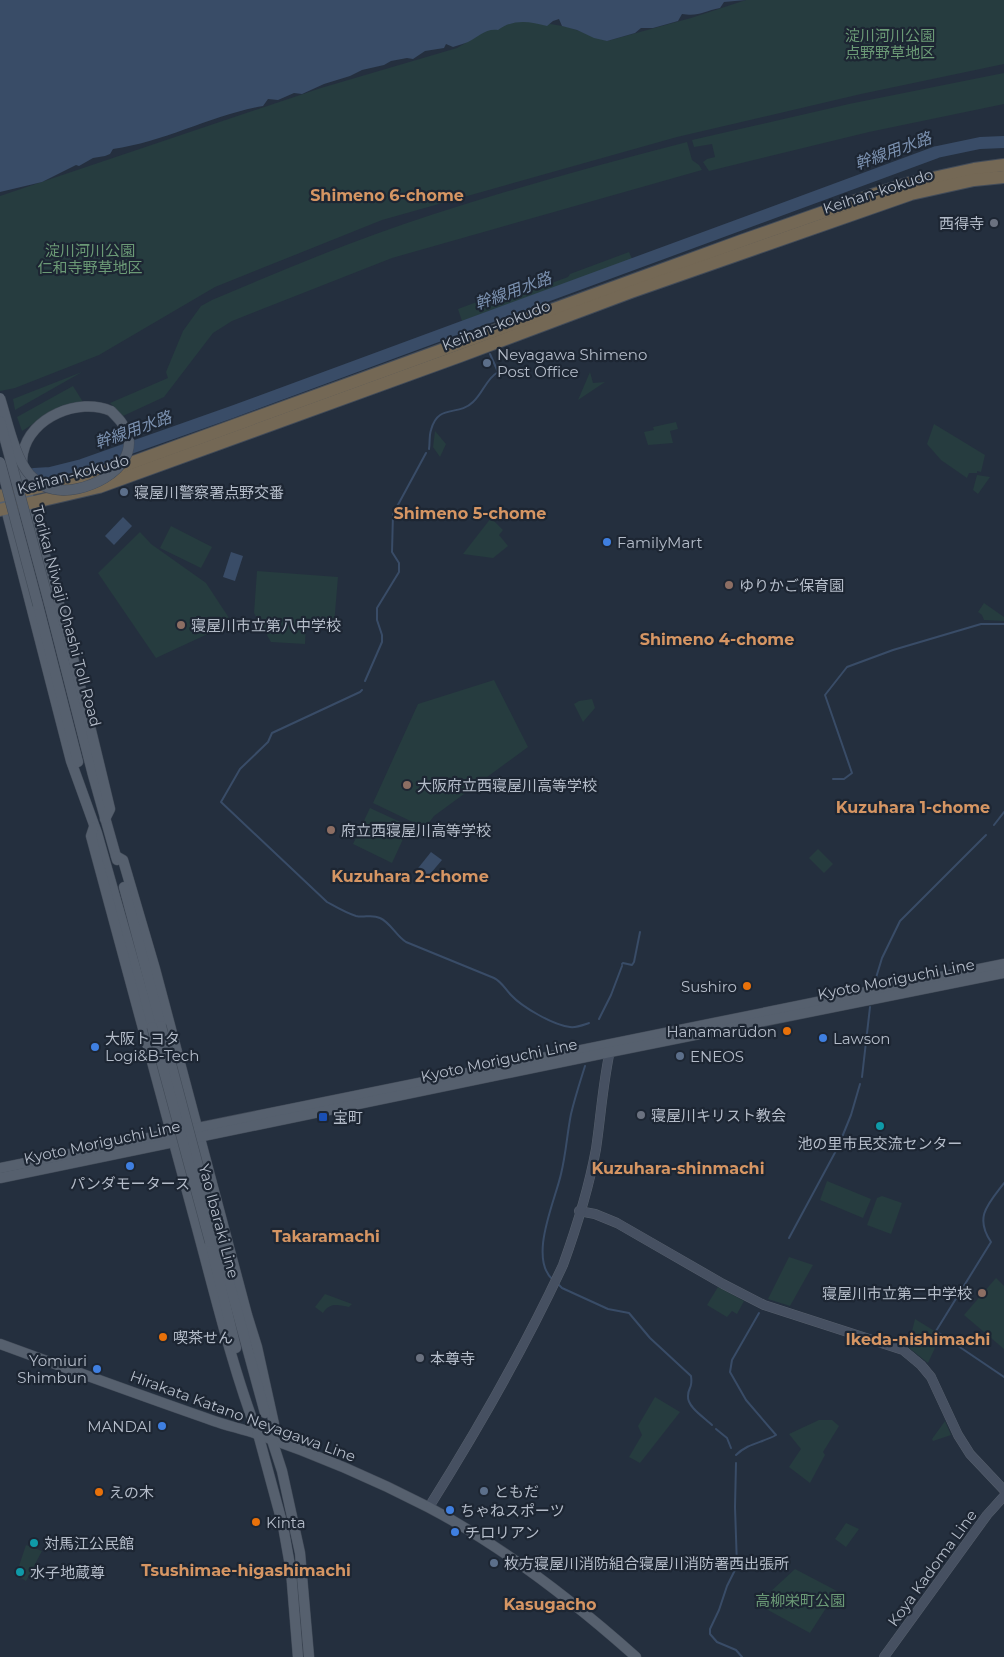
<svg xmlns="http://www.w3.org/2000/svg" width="1004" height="1657" font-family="Montserrat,'Noto Sans JP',sans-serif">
<rect width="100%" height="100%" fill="#242f3e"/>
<g fill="#263c3f">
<polygon points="746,0 1004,0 1004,64 861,94 677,137 382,220 215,287 99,355 15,388 0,391 0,196 321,88 457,48 485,31 521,19 568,27 607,41 691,18"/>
<polygon points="1004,73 1004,104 869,132 709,171 703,162 707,159 715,157 712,144 694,147 692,140 849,104"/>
<path d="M687,142l5,18 7,5 3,5 -310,88 -160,63 -19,12 -49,64 -41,19 -13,-13 58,-25 -2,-6 17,-41 18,-25 11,-6c73,-31 147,-62 222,-86 84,-27 168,-50 253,-72z"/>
<polygon points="629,252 632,259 462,321 458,309 511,289 524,293 568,277 570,274"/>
<polygon points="82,372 15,410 13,399"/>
<polygon points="590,372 593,383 605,382 578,400"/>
<polygon points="73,386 83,402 58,408 22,431 17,417"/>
<polygon points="676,422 678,429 670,431 673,443 648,445 644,432 654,430 653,427"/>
<polygon points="934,424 985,455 981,472 977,471 977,473 969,473 967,478 941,460 927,444"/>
<polygon points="435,431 446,444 440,457 433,447"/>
<polygon points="977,475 990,477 978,494 973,490"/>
<polygon points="491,518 503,530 499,535 508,546 493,558 463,554"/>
<polygon points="171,526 212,547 201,568 160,548"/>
<polygon points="140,532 151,544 206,583 229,618 227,625 156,658 98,573"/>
<polygon points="257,571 338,577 334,625 306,623 305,644 271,642 254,613"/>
<polygon points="984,603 1004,617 1004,621 984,620 982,615 978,612"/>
<polygon points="494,680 528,747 434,816 425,828 373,803 418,704"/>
<polygon points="592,699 595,708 583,722 574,704 579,701"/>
<polygon points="370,808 409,826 392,863 353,844"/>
<polygon points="818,849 833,864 824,873 809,858"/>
<polygon points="827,1181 871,1199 863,1218 820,1200"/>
<polygon points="882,1196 902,1203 891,1234 867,1225 877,1198"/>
<polygon points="789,1257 813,1265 790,1306 768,1299"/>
<polygon points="996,1278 1004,1286 1004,1349 964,1315"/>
<polygon points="718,1287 744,1301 737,1314 732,1311 727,1317 707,1305"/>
<path d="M325,1294l27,10 -3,3c-11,-2 -19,-5 -26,6l-8,-6z"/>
<polygon points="915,1319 941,1335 928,1363 908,1347"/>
<polygon points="655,1397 680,1412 640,1463 629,1457 642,1435 638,1426"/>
<polygon points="819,1420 832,1420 839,1426 823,1452 825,1455 810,1483 789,1467 801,1449 789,1434"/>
<polygon points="945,1421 951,1435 933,1441 932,1439"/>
<polygon points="846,1523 859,1529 846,1547 835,1539"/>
<polygon points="26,1545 42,1551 26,1581 16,1575"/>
<polygon points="795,1569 837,1591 810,1633 757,1604"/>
</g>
<g fill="#394c67">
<path d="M0,0h746l-22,2 -4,6c-16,3 -21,9 -38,6l-4,7 -25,7h-12l-6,5 -28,8 -13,-3 -17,-8 -15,-4 -3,-7 -6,2 -6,5c-18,-5 -34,-7 -49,4 -12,-2 -20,7 -30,12 -4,2 -10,3 -15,5l-7,-3 -2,4 -19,3 -12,8 -6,-1 -16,3 -7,4 -22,5 -12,6 -26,8 -22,10 -8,-1 -16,7 -10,-1 -5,7c-51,9 -98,36 -150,43l-3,5 -5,2 -12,2 -14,8 -3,-1 -34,17 -42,10z"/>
<polygon points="123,517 132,526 114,545 105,536"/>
<polygon points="231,552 243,556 235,581 223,577"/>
<polygon points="431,852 442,860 425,880 415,872"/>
</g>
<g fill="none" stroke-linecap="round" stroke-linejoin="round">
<g stroke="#394c67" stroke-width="2">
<polyline points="476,321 478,326"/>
<polyline points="448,337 449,331"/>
<path d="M429,449c1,-6 0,-13 2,-19 7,-27 27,-13 42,-28 10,-9 13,-23 25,-30l-8,-18"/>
<polyline points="365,681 382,642 382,635 377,620 377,608 399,572 399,563 392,552 393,514 426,453"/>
<path d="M362,690l-2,2 -88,41 -4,9 -28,27 -19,33 106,100c9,5 19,11 29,14 8,2 16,-2 24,2 11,5 16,18 26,24l88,36c8,4 11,11 17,17 11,12 42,30 59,32 6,1 13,-2 19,-4"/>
<polyline points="833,779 844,779 852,773 825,695 847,667 893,650 981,624 1004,624"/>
<polyline points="994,825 1004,812"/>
<polyline points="622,964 623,963 632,965 634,962 640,932"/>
<polyline points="875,981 882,958 900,921 986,835"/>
<polyline points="599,1019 611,995 622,966"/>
<polyline points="862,1077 870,1007"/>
<path d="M1004,1183c-16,21 -30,34 -13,59l-55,89 68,46"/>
<polyline points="789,1238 838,1147 851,1115 860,1084"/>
<path d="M553,1280c-25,-22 2,-79 8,-106 5,-20 6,-40 10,-60 4,-17 9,-32 14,-48"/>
<path d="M557,1283l5,5 46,21 21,4 21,25 41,38c2,13 -3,11 -3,20 -1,11 17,22 24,29"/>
<polyline points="716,1429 727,1438 731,1448"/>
<path d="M736,1455c12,-12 26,-12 40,-20l-30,-35 -16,-28 2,-12 27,-47"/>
<polyline points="736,1463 735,1507 737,1566 727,1586 719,1610 710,1629 710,1634 717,1642 736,1650 742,1657"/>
</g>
<polyline stroke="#394c67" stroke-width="12" points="34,474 50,473 82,465 232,412 937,152 980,143 1004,142"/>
<g stroke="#565f6c" stroke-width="10">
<g id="secondary">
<polyline points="579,1211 595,1214 617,1223 723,1284 764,1305 903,1350 921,1365 931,1377 958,1435 970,1454 1004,1490"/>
<path d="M429,1507c49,-78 95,-158 134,-242 13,-36 26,-78 33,-116 5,-34 7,-69 15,-103"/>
<polyline points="884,1657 987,1515 1004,1496"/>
</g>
</g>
<g stroke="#414a57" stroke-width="11">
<g id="primary">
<polyline points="4,501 71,761 97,833 152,1027"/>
<polyline points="49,603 93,775 117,860"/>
<polyline points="38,605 78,762"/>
<path d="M105,819l5,-10c-17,-71 -34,-142 -53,-213 -9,-31 -19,-63 -27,-94 -4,-15 -10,-34 -7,-49 7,-36 56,-56 88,-42"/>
<path d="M94,827l-3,9c35,127 69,254 103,381 20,73 37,147 64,218"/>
<polyline points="116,856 123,860 155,969 247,1315 257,1347 274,1424 272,1440"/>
<polyline points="124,887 161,1026"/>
<polyline points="0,1168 1004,964"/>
<polyline points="0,1178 610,1052 1004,973"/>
<polyline points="218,1241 265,1413"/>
<polyline points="210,1242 236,1348"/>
<path d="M0,1344c71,26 142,52 214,77 14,5 29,8 43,13 58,20 117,45 171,73 76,40 144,93 208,150"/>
<polyline points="257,1430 283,1526 291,1571 298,1657"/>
<polyline points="271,1437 282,1471 300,1553 309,1657"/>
</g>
</g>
<g stroke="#434c59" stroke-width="14">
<g id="highway">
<polyline points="0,496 85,477 120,467 741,241 872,195 910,183 974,169 1004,165"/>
<polyline points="0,510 99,487 460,356 631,292 911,194 974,180 1004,177"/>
</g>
</g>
<use href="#secondary" stroke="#465061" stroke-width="9"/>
<use href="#primary" stroke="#56606e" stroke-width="10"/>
<use href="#highway" stroke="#746855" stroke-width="12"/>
<g stroke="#414a57" stroke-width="11" stroke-linecap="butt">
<g id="primary-bridge">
<path d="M0,398c7,22 15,61 30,77 6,6 14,13 23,14 28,7 84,-18 75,-54 -3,-10 -10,-17 -17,-24"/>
<polyline points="0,421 49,603"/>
<polyline points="0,462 38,605"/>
<polyline points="161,1026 218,1241"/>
<polyline points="152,1027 210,1242"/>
</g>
</g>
<use href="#primary-bridge" stroke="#56606e" stroke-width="10"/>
</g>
<g fill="#6b7280" stroke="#1d2633" stroke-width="2">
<circle cx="994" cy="223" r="5"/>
<circle cx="641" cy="1115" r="5"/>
<circle cx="420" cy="1358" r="5"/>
</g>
<g fill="#5c6f8a" stroke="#1d2633" stroke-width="2">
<circle cx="487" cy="363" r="5"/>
<circle cx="124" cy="492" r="5"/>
<circle cx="680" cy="1056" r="5"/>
<circle cx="484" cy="1491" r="5"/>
<circle cx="494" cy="1563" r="5"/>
</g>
<g fill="#3f7fe0" stroke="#1d2633" stroke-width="2">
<circle cx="607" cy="542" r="5"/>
<circle cx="823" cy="1038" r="5"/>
<circle cx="95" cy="1047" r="5"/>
<circle cx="130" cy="1166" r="5"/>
<circle cx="97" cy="1369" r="5"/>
<circle cx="162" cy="1426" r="5"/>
<circle cx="450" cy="1510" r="5"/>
<circle cx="455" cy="1532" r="5"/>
</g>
<g fill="#8d6e63" stroke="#1d2633" stroke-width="2">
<circle cx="729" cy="585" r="5"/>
<circle cx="181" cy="625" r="5"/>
<circle cx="407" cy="785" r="5"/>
<circle cx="331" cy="830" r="5"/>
<circle cx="982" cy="1293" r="5"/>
</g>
<g fill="#e8710a" stroke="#1d2633" stroke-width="2">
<circle cx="747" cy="986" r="5"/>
<circle cx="787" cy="1031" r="5"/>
<circle cx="163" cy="1337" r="5"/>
<circle cx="99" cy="1492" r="5"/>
<circle cx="256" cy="1522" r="5"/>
</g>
<rect fill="#1a4fb4" stroke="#1d2633" stroke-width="2" x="318" y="1112" width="10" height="10" rx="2.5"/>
<g fill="#0f9aa8" stroke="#1d2633" stroke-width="2">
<circle cx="880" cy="1126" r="5"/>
<circle cx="34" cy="1543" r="5"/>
<circle cx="20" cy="1572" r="5"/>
</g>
<g text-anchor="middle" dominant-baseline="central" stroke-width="4.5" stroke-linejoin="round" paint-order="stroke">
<g font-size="15" fill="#6b9a76" stroke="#1d2633">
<text x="890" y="35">淀川河川公園<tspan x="890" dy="17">点野野草地区</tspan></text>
<text x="90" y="250">淀川河川公園<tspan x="90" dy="17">仁和寺野草地区</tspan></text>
<text x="800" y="1600">高柳栄町公園</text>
</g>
<g font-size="15" fill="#b4bcc9" stroke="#1d2633">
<text transform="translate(878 191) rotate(-18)">Keihan-kokudo</text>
<text transform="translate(496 325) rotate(-21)">Keihan-kokudo</text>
<text transform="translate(73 474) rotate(-15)">Keihan-kokudo</text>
<text transform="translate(67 616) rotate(75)">Torikai Niwaji Ohashi Toll Road</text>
<text transform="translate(896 979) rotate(-11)">Kyoto Moriguchi Line</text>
<text transform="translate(499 1060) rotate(-12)">Kyoto Moriguchi Line</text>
<text transform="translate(102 1142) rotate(-12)">Kyoto Moriguchi Line</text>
<text transform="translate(219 1221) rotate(75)">Yao Ibaraki Line</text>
<text transform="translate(243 1416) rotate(20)">Hirakata Katano Neyagawa Line</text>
<text transform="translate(932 1568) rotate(-54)">Koya Kadoma Line</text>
</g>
<g font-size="15" fill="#b4bcc9" stroke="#1d2633" text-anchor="start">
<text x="984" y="223" text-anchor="end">西得寺</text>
<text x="497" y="354">Neyagawa Shimeno<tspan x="497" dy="17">Post Office</tspan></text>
<text x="134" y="492">寝屋川警察署点野交番</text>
<text x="617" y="542">FamilyMart</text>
<text x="739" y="585">ゆりかご保育園</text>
<text x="191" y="625">寝屋川市立第八中学校</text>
<text x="417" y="785">大阪府立西寝屋川高等学校</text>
<text x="341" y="830">府立西寝屋川高等学校</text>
<text x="737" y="986" text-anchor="end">Sushiro</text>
<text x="777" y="1031" text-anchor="end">Hanamarūdon</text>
<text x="105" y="1038">大阪トヨタ<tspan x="105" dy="17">Logi&amp;B-Tech</tspan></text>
<text x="833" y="1038">Lawson</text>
<text x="690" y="1056">ENEOS</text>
<text x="651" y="1115">寝屋川キリスト教会</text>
<text x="333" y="1117">宝町</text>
<text x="880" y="1143" text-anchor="middle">池の里市民交流センター</text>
<text x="130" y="1183" text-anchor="middle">パンダモータース</text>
<text x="972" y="1293" text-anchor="end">寝屋川市立第二中学校</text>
<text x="173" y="1337">喫茶せん</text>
<text x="430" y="1358">本尊寺</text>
<text x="87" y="1360" text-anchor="end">Yomiuri<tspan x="87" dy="17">Shimbun</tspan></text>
<text x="152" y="1426" text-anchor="end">MANDAI</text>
<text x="494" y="1491">ともだ</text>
<text x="109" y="1492">えの木</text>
<text x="460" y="1510">ちゃねスポーツ</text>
<text x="266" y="1522">Kinta</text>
<text x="465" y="1532">チロリアン</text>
<text x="44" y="1543">対馬江公民館</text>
<text x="504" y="1563">枚方寝屋川消防組合寝屋川消防署西出張所</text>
<text x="30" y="1572">水子地蔵尊</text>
</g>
<g font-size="16" font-style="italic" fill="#7c92b1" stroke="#1d2633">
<text transform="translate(893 151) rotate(-20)">幹線用水路</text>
<text transform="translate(513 291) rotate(-20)">幹線用水路</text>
<text transform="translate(133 430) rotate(-20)">幹線用水路</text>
</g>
<g font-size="16" font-weight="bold" fill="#d59563" stroke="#1d2633">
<text x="387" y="195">Shimeno 6-chome</text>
<text x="470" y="513">Shimeno 5-chome</text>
<text x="717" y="639">Shimeno 4-chome</text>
<text x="913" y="807">Kuzuhara 1-chome</text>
<text x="410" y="876">Kuzuhara 2-chome</text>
<text x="678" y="1168">Kuzuhara-shinmachi</text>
<text x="326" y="1236">Takaramachi</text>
<text x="918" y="1339">Ikeda-nishimachi</text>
<text x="246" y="1570">Tsushimae-higashimachi</text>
<text x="550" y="1604">Kasugacho</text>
</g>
</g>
</svg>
